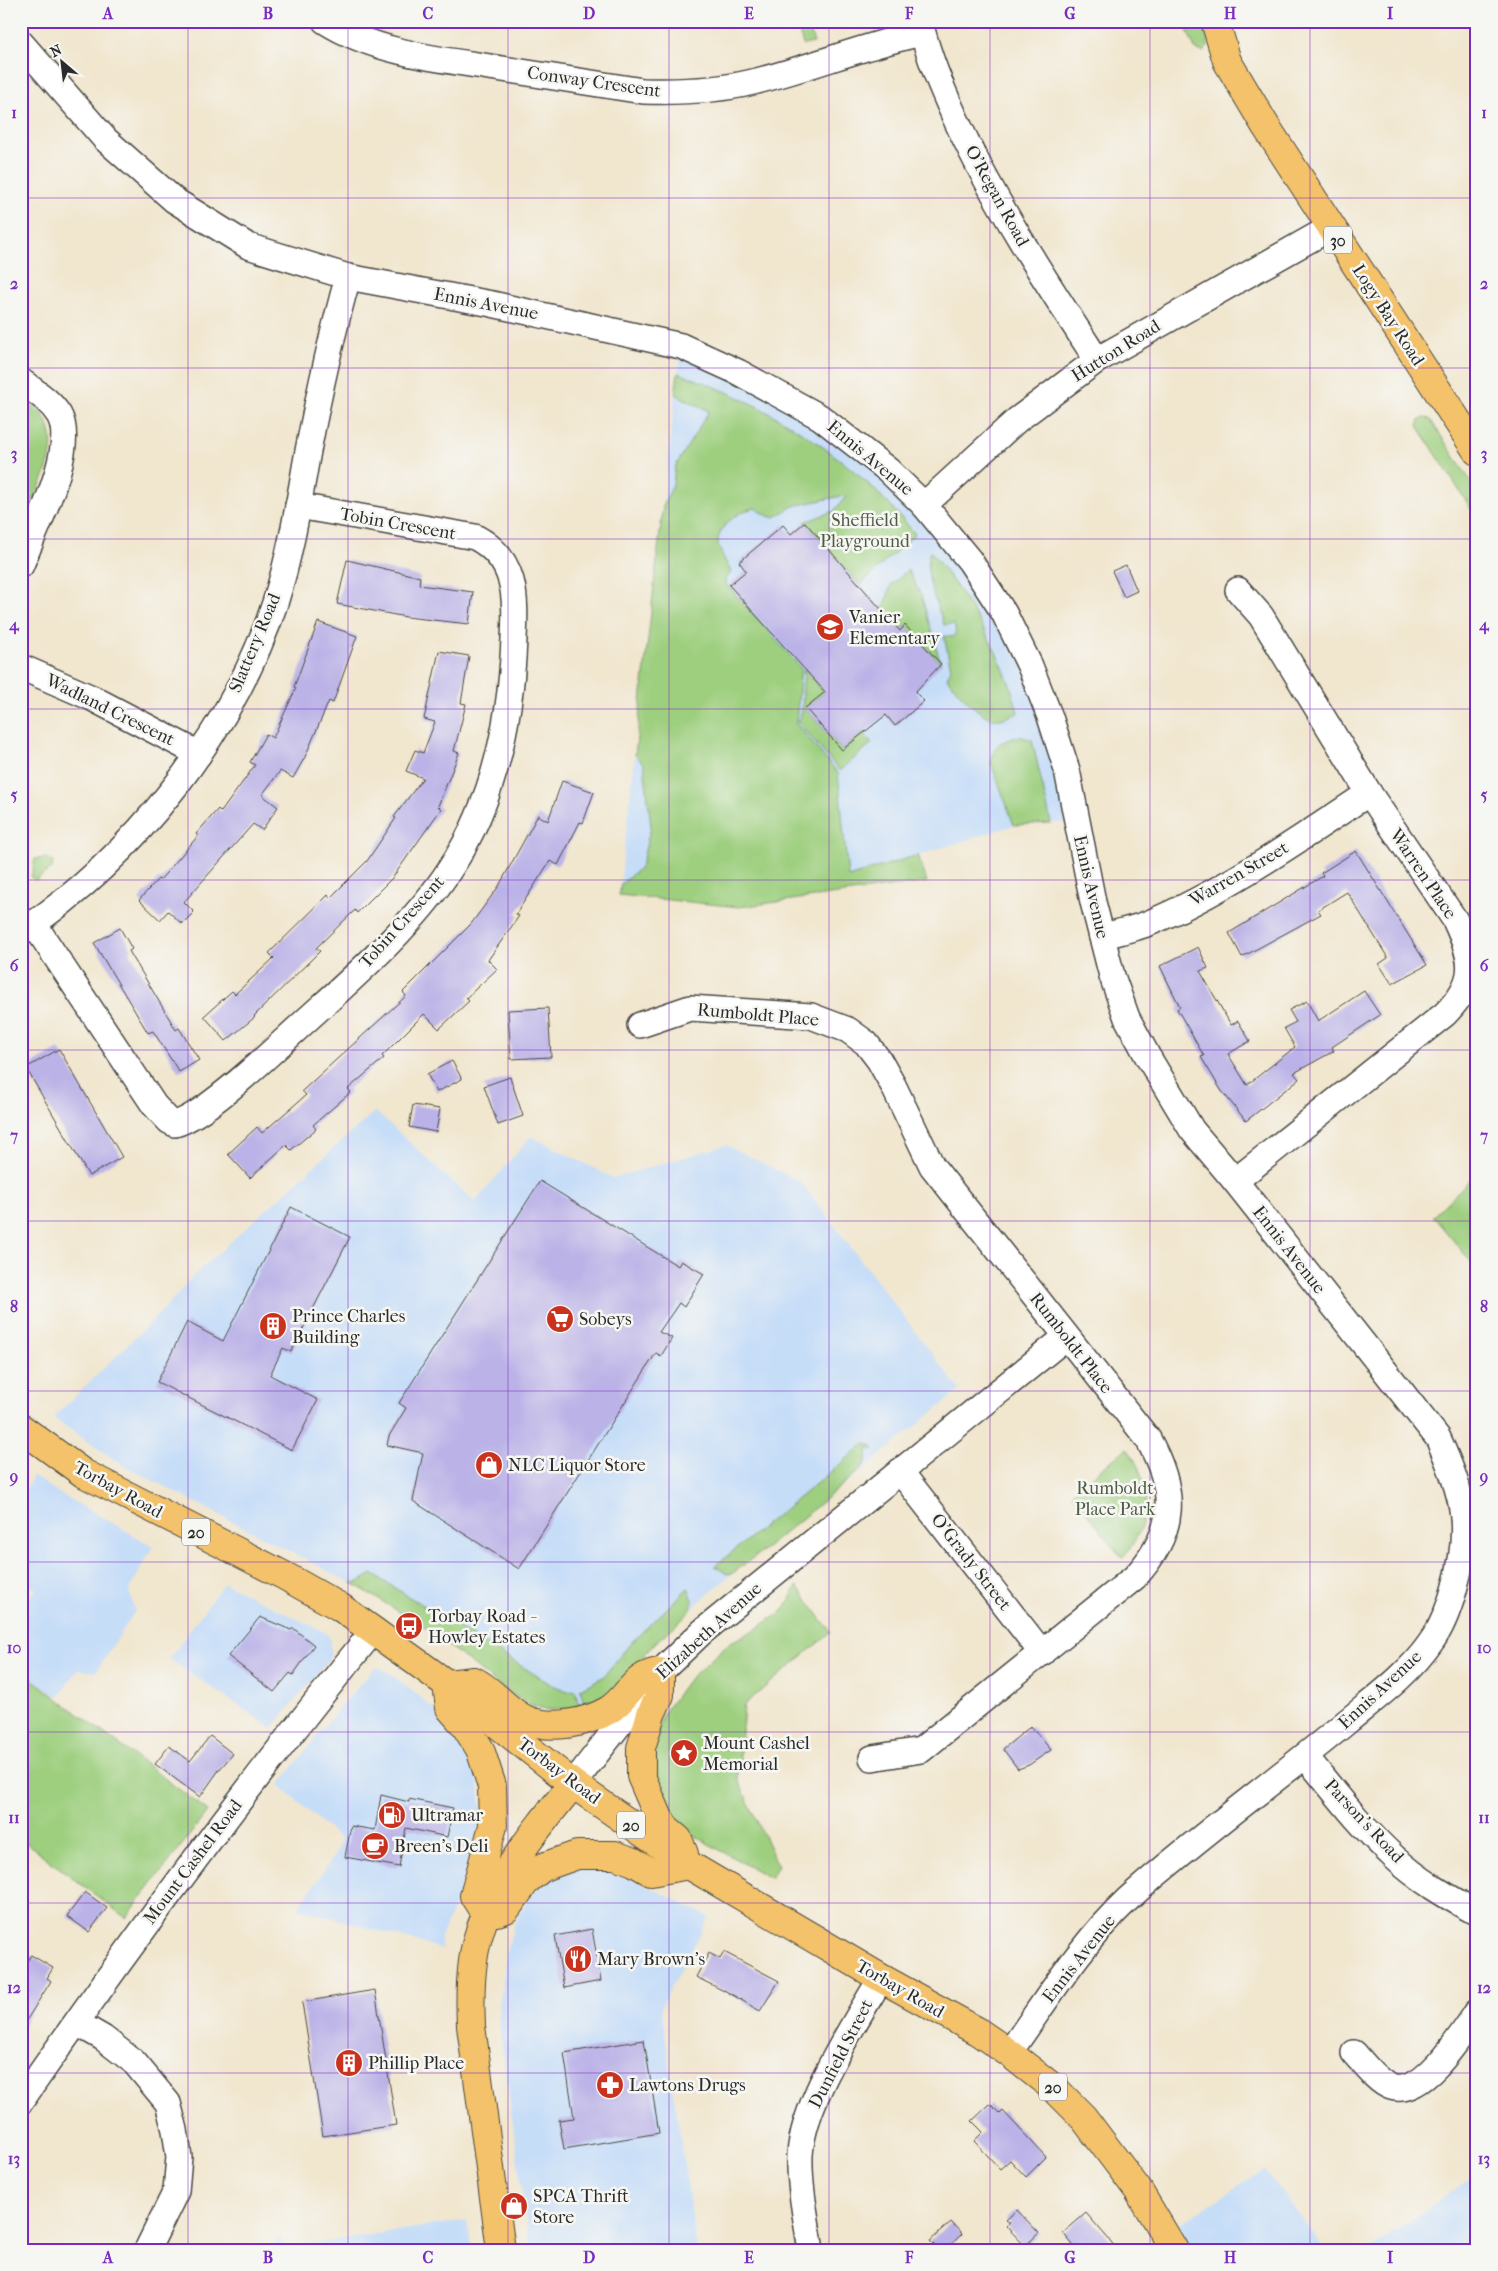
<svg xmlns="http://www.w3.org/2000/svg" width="1498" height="2271" font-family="'IM FELL French Canon',serif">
<rect width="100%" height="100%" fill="#f6f6f2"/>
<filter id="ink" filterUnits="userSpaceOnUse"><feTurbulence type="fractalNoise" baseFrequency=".02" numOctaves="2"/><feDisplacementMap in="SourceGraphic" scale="10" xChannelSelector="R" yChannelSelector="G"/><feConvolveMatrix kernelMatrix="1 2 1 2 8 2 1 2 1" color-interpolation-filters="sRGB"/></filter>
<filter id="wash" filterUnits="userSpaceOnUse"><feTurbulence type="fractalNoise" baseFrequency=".0096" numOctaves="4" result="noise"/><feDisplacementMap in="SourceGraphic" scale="20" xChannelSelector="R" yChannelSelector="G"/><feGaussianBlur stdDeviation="1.12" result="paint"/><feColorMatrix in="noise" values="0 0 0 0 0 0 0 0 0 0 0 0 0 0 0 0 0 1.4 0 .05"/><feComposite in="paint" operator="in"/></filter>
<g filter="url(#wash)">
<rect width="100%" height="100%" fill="#f1e6ce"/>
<g fill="#c6ddf8">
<polygon points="681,346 856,443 1004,613 1077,822 1014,825 919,855 927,882 739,907 619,895"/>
<polygon points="375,1111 475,1202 531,1136 613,1178 726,1145 801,1182 960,1390 770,1545 733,1573 690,1610 637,1661 617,1685 600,1699 585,1707 559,1710 536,1708 526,1703 424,1627 378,1597 121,1464 53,1418 166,1307 193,1276"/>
<polygon points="33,1475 57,1492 153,1546 129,1591 135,1611 96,1672 78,1670 58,1697 21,1671 21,1608 36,1590 21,1576 21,1501"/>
<polygon points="224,1583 320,1630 327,1634 331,1641 331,1654 327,1662 272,1728 169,1659"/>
<polygon points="376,1667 388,1672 400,1681 434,1709 453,1728 477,1768 482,1819 458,1898 440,1939 442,1949 298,1908 334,1856 341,1840 279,1785 332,1717 372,1670"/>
<polygon points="596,1866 626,1875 709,1917 661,2007 697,2250 530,2250 498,2015 507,1950 514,1925 525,1904 541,1884 568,1868"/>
<polygon points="1265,2169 1325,2250 1174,2250 1164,2234"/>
<polygon points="1477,2174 1477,2250 1369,2250"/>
<polygon points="467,2220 472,2250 272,2250 279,2236 285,2248"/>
</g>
<g fill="#9ecf7f" stroke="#647d55">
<polygon points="796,21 808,21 814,43 803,45"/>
<polygon points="1183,21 1200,21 1208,38 1208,47 1203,52 1195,49"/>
<path d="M678,373c90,30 178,86 237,161l-55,51 -55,-63 29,-11 13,-16 -54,11 -18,11h-5l-15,-9c-15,2 -38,18 -37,35 0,6 10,22 13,29l-6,8 1,4 75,84 -5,56 42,49 10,104 70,-22 9,27 -188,25 -120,-12 2,-11 20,-17 10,-41 -7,-62 -9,-9 28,-249 10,-21 2,-18 34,-56 -34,-17z"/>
<path d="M21,397c7,5 16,11 21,17 25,34 -5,76 -21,108z"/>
<polygon points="1424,418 1430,419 1477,491 1477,518 1418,426 1420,420"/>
<path d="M930,551c36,46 75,104 88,162 -6,2 -13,6 -19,6 -17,2 -43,-29 -52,-41l4,-9 -7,-33 9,1 3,-5 -2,-8 -10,1c-7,-22 -22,-51 -14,-74z"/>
<polygon points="908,570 921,595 941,664 905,625 899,631 881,609 885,605 891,585"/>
<polygon points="804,669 825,692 805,708 842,750 864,733 872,743 840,771 798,723 802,711"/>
<polygon points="1019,736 1032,740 1051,823 1014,825 991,763 994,751 1000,743"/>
<polygon points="47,858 53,862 52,868 36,880 31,878 35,859"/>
<polygon points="1477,1173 1477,1269 1433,1216"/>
<polygon points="865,1444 872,1445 874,1449 868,1449 866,1462 859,1471 770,1545 733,1573 727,1574 715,1566"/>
<path d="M1127,1448c26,35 25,77 -5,110l-50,-65z"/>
<polygon points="372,1574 552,1685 567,1691 575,1690 580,1708 548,1710 526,1703 497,1684 424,1627 352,1583 359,1582"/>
<polygon points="797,1586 831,1632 744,1705 738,1780 778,1866 770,1878 698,1838 676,1817 657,1784 655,1749 661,1717 686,1682 729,1643 756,1629 784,1610"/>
<path d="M688,1588c4,7 6,15 2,22 -7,11 -21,20 -31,29 -23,23 -43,55 -74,68l-5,-18 23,-12 28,-34z"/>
<polygon points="21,1671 208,1811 126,1918 21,1839"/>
</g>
<g id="blocks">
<g fill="#bbb3e7">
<polygon points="805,522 900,631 905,625 941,664 915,692 924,701 895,726 886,715 842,750 805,708 825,692 729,585 746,571 739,562 783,525 791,534"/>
<polygon points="347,560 420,577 419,585 473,592 469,624 406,617 337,604"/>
<polygon points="1126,565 1137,591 1124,597 1112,571"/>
<polygon points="318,622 357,636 333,703 329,701 305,757 293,778 280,771 262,795 278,807 262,830 253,824 184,902 194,912 182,924 168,911 160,920 139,900 158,879 160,880 198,836 196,834 218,809 221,812 255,765 250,762 266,734 273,738 296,688 294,687"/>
<polygon points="439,651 469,656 461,703 466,704 454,751 459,753 438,806 441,809 393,877 357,913 355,910 316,948 320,951 254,1016 255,1017 226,1041 204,1016 232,991 235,994 274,958 269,953 328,895 330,898 367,861 396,818 394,817 423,778 406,771 415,750 423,753 435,722 424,719"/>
<polygon points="562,781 594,792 583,823 580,822 558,865 550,861 516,914 519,916 488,960 497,969 466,998 469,1001 439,1029 424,1014 382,1056 384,1058 348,1089 351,1092 313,1125 316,1129 291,1150 286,1145 250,1178 228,1154 257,1127 262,1133 306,1095 302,1091 406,996 403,992 471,924 499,886 538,815 548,821"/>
<polygon points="1356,851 1427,965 1392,984 1379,964 1388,958 1347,892 1318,910 1321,914 1242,957 1229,933 1323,876 1321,873"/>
<polygon points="120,928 132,949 129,951 176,1030 179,1028 199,1060 179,1072 153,1031 148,1033 94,943"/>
<polygon points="1198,947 1208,968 1200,971 1231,1025 1238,1021 1250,1041 1228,1054 1247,1085 1295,1047 1284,1028 1296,1022 1289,1010 1307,1001 1318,1021 1364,991 1380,1015 1332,1047 1334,1051 1294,1073 1299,1079 1246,1121 1221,1090 1201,1057 1204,1056 1177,1009 1180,1007 1160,966"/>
<polygon points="548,1008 551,1057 511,1059 508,1010"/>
<polygon points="59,1049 122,1157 89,1176 26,1068"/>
<polygon points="452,1061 462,1079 437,1092 427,1074"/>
<polygon points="510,1077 523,1116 498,1125 484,1086"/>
<polygon points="413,1105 440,1109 436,1132 409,1127"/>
<polygon points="540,1181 678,1266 681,1261 704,1274 684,1307 679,1303 659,1332 672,1338 661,1356 656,1353 519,1569 413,1501 423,1453 387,1445 389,1436 406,1408 399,1403"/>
<polygon points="291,1207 350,1237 291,1352 283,1348 270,1375 318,1400 292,1450 157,1382 187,1322 223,1341"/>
<polygon points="260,1617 291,1630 293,1628 314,1645 293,1675 290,1673 274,1692 228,1656"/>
<polygon points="1031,1726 1051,1750 1029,1765 1018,1769 1003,1749"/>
<polygon points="210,1736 233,1754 219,1770 200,1797 155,1764 169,1746 190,1761"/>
<polygon points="381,1795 409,1802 409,1799 453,1808 447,1837 406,1828 399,1867 345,1857 351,1826 375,1830"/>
<polygon points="85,1892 107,1908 89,1932 67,1916"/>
<polygon points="592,1929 601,1981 564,1988 555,1936"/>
<polygon points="724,1952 779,1981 760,2011 724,1990 724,1991 696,1977 709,1953 720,1959"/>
<polygon points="31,1955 53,1968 47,1978 51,1981 21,2029 21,1970"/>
<polygon points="375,1990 396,2125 323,2136 302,2002"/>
<polygon points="644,2040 659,2133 564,2149 559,2120 574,2118 564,2053"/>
<polygon points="990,2104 1000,2114 1003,2111 1046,2157 1026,2177 1010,2160 1000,2169 974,2141 983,2132 972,2121"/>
<polygon points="1017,2210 1039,2233 1025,2246 1006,2226 1010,2223 1006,2220"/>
<polygon points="1086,2213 1118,2250 1077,2250 1063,2233"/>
<polygon points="951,2222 962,2234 945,2250 939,2250 930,2241"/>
</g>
</g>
</g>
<g filter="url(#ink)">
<use href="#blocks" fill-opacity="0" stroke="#494743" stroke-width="1"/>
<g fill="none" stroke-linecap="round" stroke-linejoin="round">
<g stroke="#494743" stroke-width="28">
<g id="minor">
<path d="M325,21c50,32 114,38 171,47 49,8 98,15 147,23 37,1 73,0 110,-9 57,-14 112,-37 169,-49"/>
<path d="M920,21c8,36 23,70 38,103 39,83 89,159 139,236"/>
<path d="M21,43l84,96 69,61 74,46 100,31 144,27 189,42 57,26 82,45 68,53 36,35 46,56 34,52 26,53 20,51 17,53 26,132 19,74 15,42 21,39 44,73 43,51 203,257c26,58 34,90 16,152 -5,18 -12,37 -23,52 -21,31 -54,55 -82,78 -73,61 -151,116 -221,179 -47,44 -82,102 -119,154"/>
<path d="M21,381c13,10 29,19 38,34 19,33 -25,116 -38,150"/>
<polyline points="924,505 1017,420 1097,360 1330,228"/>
<polyline points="21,667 92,698 199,754"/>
<path d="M34,924l120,181 15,16 6,3c29,-8 89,-65 113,-87 54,-50 122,-106 162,-168 45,-68 61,-150 64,-230 2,-42 3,-80 -39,-102l-177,-31"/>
<path d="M21,932c112,-73 214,-204 255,-332 15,-48 23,-99 32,-149 11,-58 24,-117 40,-174"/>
<path d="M1102,937c15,-5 32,-8 47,-14 75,-31 152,-85 220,-130"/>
<path d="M640,1025l50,-17 121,8 37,14 18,13 13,17 14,25 39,81 216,273c29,53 29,92 -13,138l-214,173 -49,8"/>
<path d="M1235,1181l210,-167c33,-34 29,-53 10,-94l-86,-127 -108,-177 -23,-26"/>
<polyline points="900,1471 1042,1653"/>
<path d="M1306,1757c28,34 55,70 88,100 24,23 54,40 83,56"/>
<polyline points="573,1784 660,1672 702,1632 1066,1337"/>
<polyline points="77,2023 103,2038 134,2062 168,2103 175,2130 179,2157 176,2191 147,2250"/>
<path d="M1354,2053c10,11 23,29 37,34 32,11 71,-53 86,-75"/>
<path d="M21,2101c112,-161 229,-319 353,-471"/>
<path d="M811,2250c-5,-31 -12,-64 -11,-95 3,-54 54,-130 81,-177"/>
</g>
</g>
<g stroke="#494743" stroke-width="30">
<g id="major">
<polyline points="1215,21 1227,61 1265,125 1477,451"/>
<polyline points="21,1428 83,1473 285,1576 340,1607 447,1684 573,1784 689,1865 881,1978 977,2031 1009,2053 1055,2089 1083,2117 1138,2190 1174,2250"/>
<path d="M447,1684l27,-3c19,9 33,31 53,39 24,10 60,3 82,-10 21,-14 24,-35 51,-38v23l-9,19 -10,34v28l18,42 8,12 11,9 6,15"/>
<polyline points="447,1684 450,1708 464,1724 480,1749 492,1786 493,1826 474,1896 486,1915"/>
<polyline points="497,1912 506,1909 527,1880 543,1867 577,1855 615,1855 634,1862 651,1872 689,1865"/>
<path d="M501,2250l-30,-224c-1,-22 -1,-43 2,-65 9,-67 58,-126 100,-177"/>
</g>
</g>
<use href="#minor" stroke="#fff" stroke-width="25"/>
<use href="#major" stroke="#f3c26a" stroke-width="28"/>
</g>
</g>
<path fill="none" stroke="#7b2cbf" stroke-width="1" stroke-opacity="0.55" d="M188,21v2229M348,21v2229M508,21v2229M669,21v2229M829,21v2229M990,21v2229M1150,21v2229M1310,21v2229M21,198h1456M21,368h1456M21,539h1456M21,709h1456M21,880h1456M21,1050h1456M21,1221h1456M21,1391h1456M21,1562h1456M21,1732h1456M21,1903h1456M21,2073h1456"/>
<defs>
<g id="school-disc" transform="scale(1.4375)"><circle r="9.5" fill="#c8321e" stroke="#f6f6f2"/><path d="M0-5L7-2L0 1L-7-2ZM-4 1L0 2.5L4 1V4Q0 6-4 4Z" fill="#fff"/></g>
<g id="supermarket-disc" transform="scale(1.4375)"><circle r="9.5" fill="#c8321e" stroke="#f6f6f2"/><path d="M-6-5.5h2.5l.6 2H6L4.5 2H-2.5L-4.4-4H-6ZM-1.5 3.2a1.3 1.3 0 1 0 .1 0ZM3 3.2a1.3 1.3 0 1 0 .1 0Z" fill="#fff"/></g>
<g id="building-disc" transform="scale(1.4375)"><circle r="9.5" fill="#c8321e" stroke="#f6f6f2"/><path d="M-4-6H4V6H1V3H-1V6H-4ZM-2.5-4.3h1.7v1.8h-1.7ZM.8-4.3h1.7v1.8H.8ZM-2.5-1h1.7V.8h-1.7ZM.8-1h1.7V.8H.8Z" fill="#fff"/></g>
<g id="shop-disc" transform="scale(1.4375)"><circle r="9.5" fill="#c8321e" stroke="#f6f6f2"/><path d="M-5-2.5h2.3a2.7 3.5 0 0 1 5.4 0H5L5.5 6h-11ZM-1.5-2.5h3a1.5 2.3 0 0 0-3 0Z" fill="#fff"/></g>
<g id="bus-disc" transform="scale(1.4375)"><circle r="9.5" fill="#c8321e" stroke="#f6f6f2"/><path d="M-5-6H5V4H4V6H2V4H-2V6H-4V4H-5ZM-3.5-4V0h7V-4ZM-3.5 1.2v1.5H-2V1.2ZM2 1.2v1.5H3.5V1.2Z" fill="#fff"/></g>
<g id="sight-disc" transform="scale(1.4375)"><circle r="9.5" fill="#c8321e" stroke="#f6f6f2"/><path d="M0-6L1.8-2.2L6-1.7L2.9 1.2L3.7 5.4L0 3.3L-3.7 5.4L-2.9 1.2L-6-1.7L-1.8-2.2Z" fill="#fff"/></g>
<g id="fuel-disc" transform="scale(1.4375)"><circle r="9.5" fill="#c8321e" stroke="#f6f6f2"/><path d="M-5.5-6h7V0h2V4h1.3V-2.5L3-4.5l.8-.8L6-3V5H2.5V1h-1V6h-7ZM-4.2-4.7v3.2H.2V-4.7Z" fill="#fff"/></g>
<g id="cafe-disc" transform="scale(1.4375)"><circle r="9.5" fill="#c8321e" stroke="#f6f6f2"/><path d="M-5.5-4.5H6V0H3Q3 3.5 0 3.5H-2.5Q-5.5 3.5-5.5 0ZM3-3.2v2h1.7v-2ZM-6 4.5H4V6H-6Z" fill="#fff"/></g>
<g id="restaurant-disc" transform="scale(1.4375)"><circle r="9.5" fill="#c8321e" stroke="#f6f6f2"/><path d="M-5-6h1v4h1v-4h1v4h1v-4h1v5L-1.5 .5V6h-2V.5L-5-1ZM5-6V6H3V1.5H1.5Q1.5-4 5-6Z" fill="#fff"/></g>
<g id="pharmacy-disc" transform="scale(1.4375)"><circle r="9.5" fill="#c8321e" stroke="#f6f6f2"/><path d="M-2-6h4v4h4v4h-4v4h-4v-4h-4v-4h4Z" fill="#fff"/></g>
</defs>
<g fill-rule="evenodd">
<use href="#school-disc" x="830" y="627"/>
<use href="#supermarket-disc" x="560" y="1319"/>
<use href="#building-disc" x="273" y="1326"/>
<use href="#shop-disc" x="489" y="1465"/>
<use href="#bus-disc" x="409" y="1626"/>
<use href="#sight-disc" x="684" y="1753"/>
<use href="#fuel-disc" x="392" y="1815"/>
<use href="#cafe-disc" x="375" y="1846"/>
<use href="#restaurant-disc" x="578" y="1959"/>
<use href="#building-disc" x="349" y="2063"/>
<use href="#pharmacy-disc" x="610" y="2085"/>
<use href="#shop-disc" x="514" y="2206"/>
</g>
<g text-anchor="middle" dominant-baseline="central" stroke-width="5" stroke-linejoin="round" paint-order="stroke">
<g fill="#f6f6f2" stroke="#686867" stroke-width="1">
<rect x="1324" y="226.5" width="28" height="27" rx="4"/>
<rect x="182" y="1518.5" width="28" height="27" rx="4"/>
<rect x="617" y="1811.5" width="28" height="27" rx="4"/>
<rect x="1039" y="2073.5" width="28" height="27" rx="4"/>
</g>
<g font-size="16" font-weight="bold" fill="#2b2b2b">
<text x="1338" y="240">30</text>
<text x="196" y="1532">20</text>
<text x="631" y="1825">20</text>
<text x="1053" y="2087">20</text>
</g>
<g font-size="18" fill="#2b2b2b" stroke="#f6f6f2">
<text transform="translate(594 82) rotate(8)">Conway Crescent</text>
<text transform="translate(997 196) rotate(61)">O'Regan Road</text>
<text transform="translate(486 304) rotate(11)">Ennis Avenue</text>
<text transform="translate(1388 315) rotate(57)">Logy Bay Road</text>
<text transform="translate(1116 351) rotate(-32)">Hutton Road</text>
<text transform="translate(870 458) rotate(40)">Ennis Avenue</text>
<text transform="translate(398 524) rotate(10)">Tobin Crescent</text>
<text transform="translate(255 643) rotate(-67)">Slattery Road</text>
<text transform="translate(110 710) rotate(26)">Wadland Crescent</text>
<text transform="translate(1239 874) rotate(-30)">Warren Street</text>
<text transform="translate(1423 874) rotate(56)">Warren Place</text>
<text transform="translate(1091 887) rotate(77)">Ennis Avenue</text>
<text transform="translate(402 922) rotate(-48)">Tobin Crescent</text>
<text transform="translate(758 1015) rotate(5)">Rumboldt Place</text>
<text transform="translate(1289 1250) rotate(52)">Ennis Avenue</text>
<text transform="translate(1071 1343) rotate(52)">Rumboldt Place</text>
<text transform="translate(118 1490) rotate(29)">Torbay Road</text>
<text transform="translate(971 1562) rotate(52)">O'Grady Street</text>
<text transform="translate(709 1631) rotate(-42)">Elizabeth Avenue</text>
<text transform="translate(1380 1690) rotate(-43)">Ennis Avenue</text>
<text transform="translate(559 1771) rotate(37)">Torbay Road</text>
<text transform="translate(1364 1821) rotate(47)">Parson's Road</text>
<text transform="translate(193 1862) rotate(-53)">Mount Cashel Road</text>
<text transform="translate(1079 1959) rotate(-52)">Ennis Avenue</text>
<text transform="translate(900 1989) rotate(30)">Torbay Road</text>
<text transform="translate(841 2054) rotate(-63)">Dunfield Street</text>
</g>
<g font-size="18" fill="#4e5c44" stroke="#f6f6f2">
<text x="865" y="520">Sheffield<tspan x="865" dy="21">Playground</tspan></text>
<text x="1115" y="1488">Rumboldt<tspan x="1115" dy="21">Place Park</tspan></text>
</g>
<g font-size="18" fill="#2b2b2b" stroke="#f6f6f2" text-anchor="start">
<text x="849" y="617">Vanier<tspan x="849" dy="21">Elementary</tspan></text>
<text x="292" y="1316">Prince Charles<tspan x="292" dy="21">Building</tspan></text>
<text x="579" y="1319">Sobeys</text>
<text x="508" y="1465">NLC Liquor Store</text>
<text x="428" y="1616">Torbay Road -<tspan x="428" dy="21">Howley Estates</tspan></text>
<text x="703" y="1743">Mount Cashel<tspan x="703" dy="21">Memorial</tspan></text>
<text x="411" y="1815">Ultramar</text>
<text x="394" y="1846">Breen's Deli</text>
<text x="597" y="1959">Mary Brown's</text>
<text x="368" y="2063">Phillip Place</text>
<text x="629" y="2085">Lawtons Drugs</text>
<text x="533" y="2196">SPCA Thrift<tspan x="533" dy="21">Store</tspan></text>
</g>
</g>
<rect width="1498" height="2271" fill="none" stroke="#f6f6f2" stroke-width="55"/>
<g transform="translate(62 62) rotate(332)" stroke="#f6f6f2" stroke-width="4" paint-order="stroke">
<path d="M0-4L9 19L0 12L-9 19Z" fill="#2b2b2b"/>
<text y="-8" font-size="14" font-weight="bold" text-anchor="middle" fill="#2b2b2b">N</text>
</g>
<rect x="28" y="28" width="1442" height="2216" fill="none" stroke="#7b2cbf" stroke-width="2"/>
<g font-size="16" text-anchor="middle" font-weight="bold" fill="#7b2cbf">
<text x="108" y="19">A</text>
<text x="268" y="19">B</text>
<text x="428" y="19">C</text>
<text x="589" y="19">D</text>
<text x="749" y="19">E</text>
<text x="909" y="19">F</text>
<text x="1070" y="19">G</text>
<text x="1230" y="19">H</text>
<text x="1390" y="19">I</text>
<text x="14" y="118">1</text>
<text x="1484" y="118">1</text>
<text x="14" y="289">2</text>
<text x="1484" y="289">2</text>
<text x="14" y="459">3</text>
<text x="1484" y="459">3</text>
<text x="14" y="630">4</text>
<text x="1484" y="630">4</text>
<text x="14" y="800">5</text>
<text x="1484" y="800">5</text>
<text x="14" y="971">6</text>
<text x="1484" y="971">6</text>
<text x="14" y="1141">7</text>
<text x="1484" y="1141">7</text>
<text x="14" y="1312">8</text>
<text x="1484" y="1312">8</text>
<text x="14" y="1482">9</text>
<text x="1484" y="1482">9</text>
<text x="14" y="1653">10</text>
<text x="1484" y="1653">10</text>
<text x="14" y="1823">11</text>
<text x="1484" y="1823">11</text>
<text x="14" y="1993">12</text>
<text x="1484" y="1993">12</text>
<text x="14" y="2164">13</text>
<text x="1484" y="2164">13</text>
<text x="108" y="2263">A</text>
<text x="268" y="2263">B</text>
<text x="428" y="2263">C</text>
<text x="589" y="2263">D</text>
<text x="749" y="2263">E</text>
<text x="909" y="2263">F</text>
<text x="1070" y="2263">G</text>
<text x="1230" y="2263">H</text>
<text x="1390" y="2263">I</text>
</g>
</svg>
